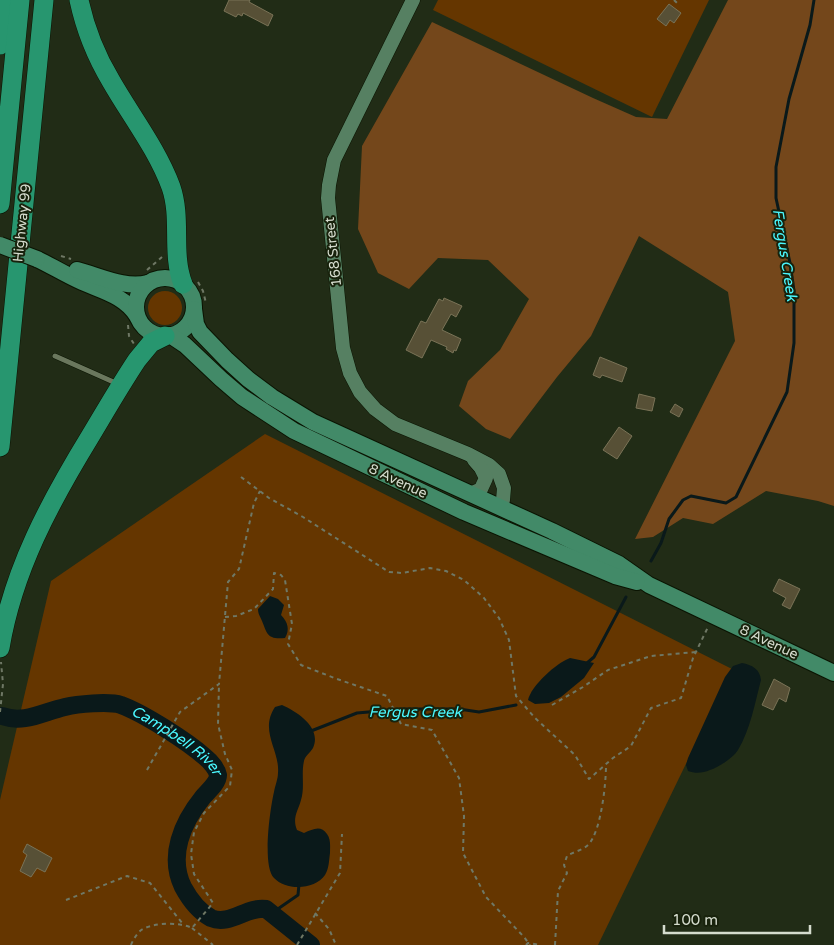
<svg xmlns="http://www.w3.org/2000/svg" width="834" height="945" font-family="'Varela Round',sans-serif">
<rect width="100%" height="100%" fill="#212c16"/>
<g fill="#653600">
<polygon points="438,0 709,0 652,117 433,10"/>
<circle cx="165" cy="308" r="17"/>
<polygon points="265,434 732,669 598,945 0,945 0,800 51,581"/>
</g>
<polygon fill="#74471b" points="728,0 834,0 834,506 818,501 766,491 713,524 683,518 653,537 635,539 735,341 728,292 639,236 591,336 557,377 510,439 486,429 459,406 468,381 500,350 529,299 488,260 438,258 409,289 378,273 358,229 362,146 432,22 593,98 636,117 667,119"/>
<g fill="#0a191a">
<path d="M270,596l8,3 6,6 -3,10c7,7 9,15 4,23 -18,2 -18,-5 -23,-17 -2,-5 -4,-7 -4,-12z"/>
<path d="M570,658l24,5 -10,15 -23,19 -12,6 -14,1 -7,-4c3,-14 28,-37 42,-42z"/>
<path d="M742,663c10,2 18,6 19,17 -6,23 -11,50 -23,70 -5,8 -19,17 -28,20 -7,3 -14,4 -22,1l-2,-6 2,-7 37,-81 8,-11z"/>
<path d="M282,705c16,7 40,23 31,43 -3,5 -8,8 -9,13 -3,13 1,26 -3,39 -3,11 -9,18 -4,30l7,3c9,-4 17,-8 23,1 4,5 3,13 3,19 -1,7 -1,16 -5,22 -10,15 -39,16 -51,3 -12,-12 -4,-69 0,-86 1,-6 4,-13 4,-19 2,-23 -19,-42 -3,-66z"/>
</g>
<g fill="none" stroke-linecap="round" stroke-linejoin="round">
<g stroke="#0a191a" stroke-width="3">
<polyline points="651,561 661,543 669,519 683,500 691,496 726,503 736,497 787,392 794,343 794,291 790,263 776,198 776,167 789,99 810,25 814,0"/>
<polyline points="587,663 594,657 626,597"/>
<polyline points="311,731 357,713 403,709 459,709 479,712 516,705"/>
<polyline points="272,913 298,895 299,884"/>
</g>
<path stroke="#0a191a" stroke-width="18" id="s1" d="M2,716c22,8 41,-4 63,-9 12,-3 44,-6 56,-2 22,8 66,36 84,52 5,4 12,12 13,18 0,8 -10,16 -15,22 -21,26 -35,59 -20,90 7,13 15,24 28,31 19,8 36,-12 55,-9l45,36"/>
</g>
<g fill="#575036" stroke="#7a7357">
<polygon points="229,0 250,0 249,2 273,15 268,26 243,13 242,16 238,14 236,17 224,11"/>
<polygon points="669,4 681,13 674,23 670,20 666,26 657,19"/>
<polygon points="444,298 462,306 456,317 451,314 442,330 461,339 456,351 454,350 453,353 446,349 447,347 431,340 422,358 406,350 421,321 426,323 439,299 443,301"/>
<polygon points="600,357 627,368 622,382 602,375 600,378 593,375"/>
<polygon points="639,394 655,398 652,411 636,408"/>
<polygon points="675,404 683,409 679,417 670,412"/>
<polygon points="619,427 632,436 617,459 603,450"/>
<polygon points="779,579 800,589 790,609 782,605 786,598 773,591"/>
<polygon points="774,679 790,688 786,702 779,698 773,710 762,705"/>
<polygon points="27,844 52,858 45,872 37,868 31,877 20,871 27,855 23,852"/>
</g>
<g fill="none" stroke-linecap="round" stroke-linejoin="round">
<g stroke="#0a1402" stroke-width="6">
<polyline id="lane" points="55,356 118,384"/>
</g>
<g stroke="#0a1402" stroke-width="15">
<g id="secondary">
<polyline points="413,0 334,160 329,185 328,198 343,348 350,373 360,392 375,409 395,424 468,454 489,465 499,474 504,488 503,500 500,507"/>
<polyline points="470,494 481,489 486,478 481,468 474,460"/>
</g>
</g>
<g stroke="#0a1402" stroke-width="18">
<g id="primary">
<path d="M37,259c15,7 29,16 45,23 20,9 43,14 55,34"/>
<path d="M77,270c23,6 48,19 71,13"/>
<circle cx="165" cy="307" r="29"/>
<polyline points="194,309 196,324 200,332 227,360 248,379 272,397 313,422 552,531 619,564 649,585 834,673"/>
<polyline points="170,335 185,345 221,379 242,397 294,431 464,512 615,576 637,582"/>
</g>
</g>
<g stroke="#0a1402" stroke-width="20">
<g id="highway">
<path d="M79,0c6,28 17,56 32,81 20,35 46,68 60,106 11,32 0,66 12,97"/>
<polyline points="0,45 7,0"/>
<polyline points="0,204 20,0"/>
<polyline points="0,447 44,0"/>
<path d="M0,648c13,-78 50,-146 91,-213 15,-25 30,-51 46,-75l14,-17 14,-7"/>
</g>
</g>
<g stroke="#6f7865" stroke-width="2" stroke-dasharray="4 4" stroke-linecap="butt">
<polyline points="674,0 678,4"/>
<polyline points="61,256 71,259"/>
<polyline points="147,270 162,257"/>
<polyline points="198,282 203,291 206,303"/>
<polyline points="128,325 129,336 134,344"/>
<polyline points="241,477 269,498 303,517 389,572 402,573 430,568 446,571 464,580 484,598 499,618 509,640 516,696 535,718 575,755 589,779 613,758 631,746 651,708 681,698 693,658 708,627"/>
<polyline points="225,617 236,616 254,609 273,589 274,573 281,575 285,580 292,624 288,644 301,665 337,679 387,696 401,724 432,730 459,778 464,816 463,853 486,897 524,937 530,945"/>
<polyline points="552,705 583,687 608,670 651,656 696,652"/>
<polyline points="0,712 3,684 1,662"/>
<polyline points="147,770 180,712 219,684 228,582 239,569 254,503 260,491"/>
<polyline points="66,900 127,876 150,883 183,924"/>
<polyline points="315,913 329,929 336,945"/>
<polyline points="192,928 213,945"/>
<path d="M131,945c2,-5 5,-10 9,-14 11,-9 40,-9 52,-3l21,-25 -19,-29 -3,-20 3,-22 10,-19 26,-27 2,-16 -7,-16 -7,-30 1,-40"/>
<polyline points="297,945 340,873 342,834"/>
<polyline points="526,945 528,943 541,945"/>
<path d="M555,945l3,-54 9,-18 -3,-8 3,-9c6,-4 16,-6 21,-11 13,-13 18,-61 18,-80"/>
</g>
<use href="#lane" stroke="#6a775d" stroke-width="5"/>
<use href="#secondary" stroke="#568062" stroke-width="14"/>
<use href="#primary" stroke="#428a68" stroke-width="16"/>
<use href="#highway" stroke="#27966f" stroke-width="19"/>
<g stroke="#0a1402" stroke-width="18" stroke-linecap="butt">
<polyline id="primary-bridge" points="0,245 37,259"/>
</g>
<use href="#primary-bridge" stroke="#428a68" stroke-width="16"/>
</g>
<g text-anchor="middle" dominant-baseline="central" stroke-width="4" stroke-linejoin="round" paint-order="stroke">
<g font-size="14" fill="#d5dcce" stroke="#18220c">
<text transform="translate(22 223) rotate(-84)">Highway 99</text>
<text transform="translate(333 252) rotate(-96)">168 Street</text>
<text transform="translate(398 481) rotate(25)">8 Avenue</text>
<text transform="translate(769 642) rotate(25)">8 Avenue</text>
</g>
<g font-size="15" font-style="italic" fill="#4af8ff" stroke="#18220c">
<text transform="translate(785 255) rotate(81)">Fergus Creek</text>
<text x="415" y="712">Fergus Creek</text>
<text stroke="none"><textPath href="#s1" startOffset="188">Campbell River</textPath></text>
</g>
</g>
<path d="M664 925v8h146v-8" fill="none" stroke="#d5dcce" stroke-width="2.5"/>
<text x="672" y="925" font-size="15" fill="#d5dcce" stroke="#18220c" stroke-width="4" paint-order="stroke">100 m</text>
</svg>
